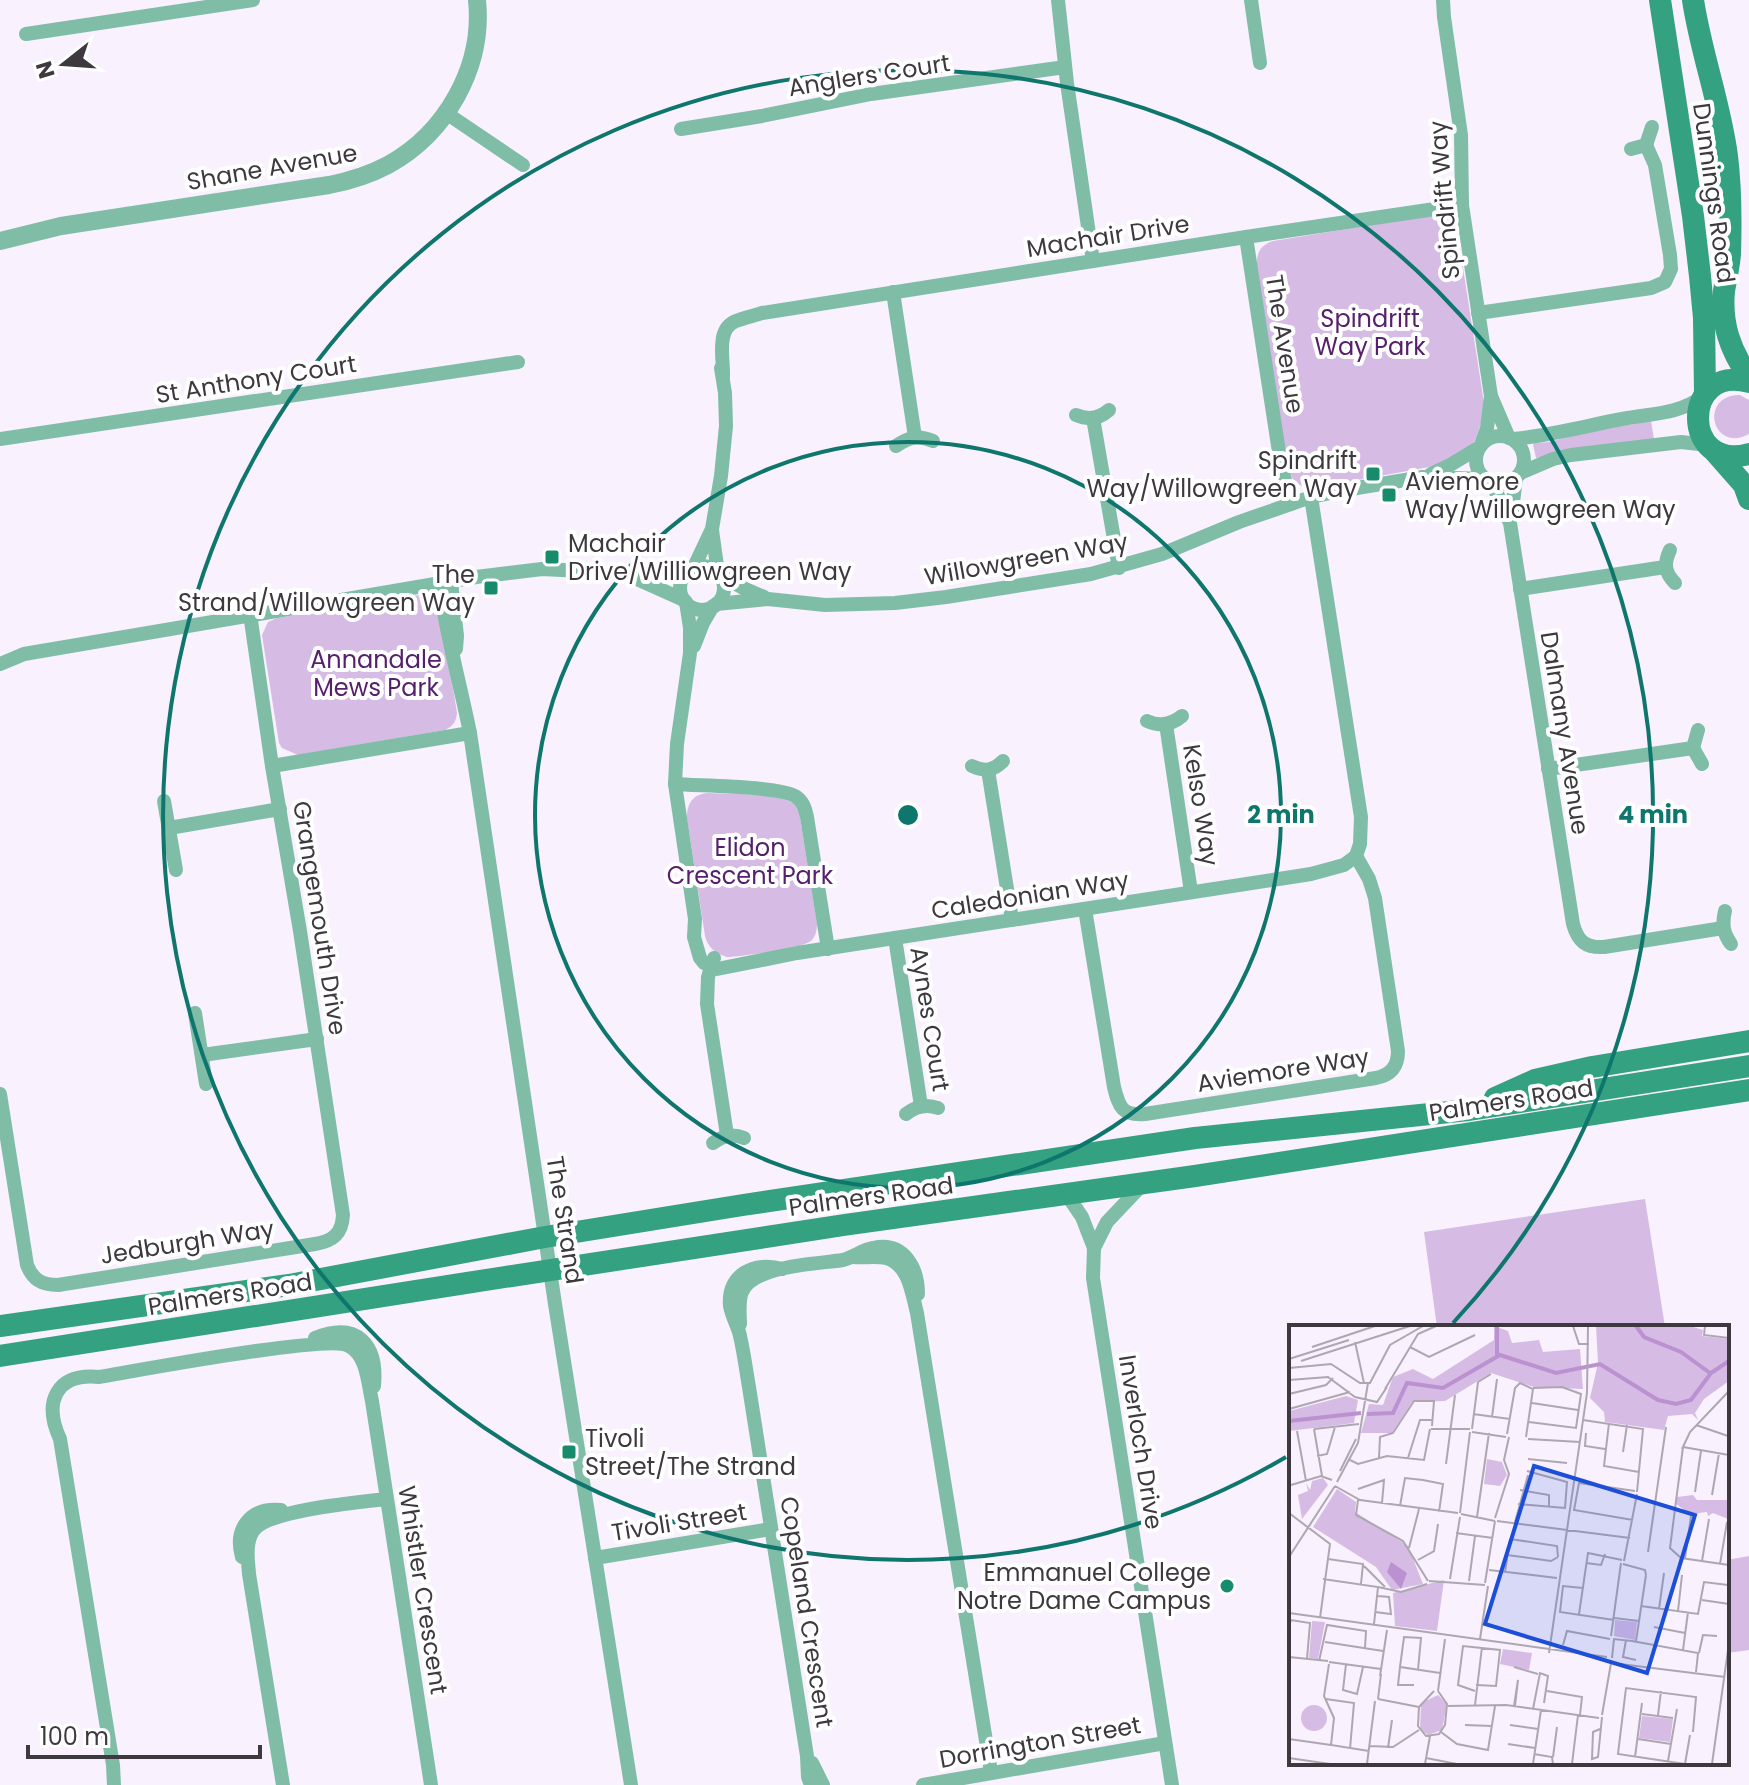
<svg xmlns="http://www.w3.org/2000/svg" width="1749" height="1785" font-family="Poppins,sans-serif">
<rect width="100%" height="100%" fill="#f9f1fd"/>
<g fill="#d6bce4">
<path d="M1433,215c11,-1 19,3 24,14l27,174v10l-8,26 -4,6 -37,21 -121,22c-15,0 -22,-6 -26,-20l-31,-199c-1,-15 2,-23 16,-28z"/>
<path d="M1740,395l9,5v34c-37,20 -51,-39 -9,-39z"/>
<polygon points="1651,421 1654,439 1536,458 1533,444 1535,443 1549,442 1587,432"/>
<path d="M419,595c14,-1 17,6 22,18l16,100c-1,9 -4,13 -12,17l-147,25 -16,-7 -3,-5 -17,-108 6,-13 9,-4z"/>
<path d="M708,793c21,1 65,0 83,9 6,3 5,4 8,9l18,112c0,7 -1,13 -6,18 -11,8 -69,15 -84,16 -12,-4 -19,-9 -22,-21l-18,-118c0,-15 6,-24 21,-25z"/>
<polygon points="1645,1199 1665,1327 1437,1327 1424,1232"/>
<polygon points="1749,1556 1749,1650 1727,1653 1727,1560"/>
</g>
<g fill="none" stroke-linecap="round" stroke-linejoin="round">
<g stroke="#7fbda6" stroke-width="14">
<polyline points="1058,0 1067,83 1093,261"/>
<polyline points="1251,0 1260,63"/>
<polyline points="1443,0 1444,17 1461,135 1462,205 1491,396 1487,428 1481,445"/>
<polyline points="26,34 253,0"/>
<polyline points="446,113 523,165"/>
<polyline points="681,129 762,116 871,94 1065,67"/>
<polyline points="1631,149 1646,145 1652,127"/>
<polyline points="1246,237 1281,465 1291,504"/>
<polyline points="893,292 915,437"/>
<polyline points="1478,313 1651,288 1665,282 1671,269 1670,255 1655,165 1646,145"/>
<path d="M723,377c1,-17 -8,-48 13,-56 8,-3 17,-5 26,-8l484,-76 216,-32"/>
<polyline points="1491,396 1509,438"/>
<path d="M1076,415c12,5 23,4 33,-5"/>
<polyline points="1093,418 1119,568"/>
<circle cx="1500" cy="460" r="24"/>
<polyline points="0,439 518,362"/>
<path d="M1512,439c37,-3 73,-13 110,-20 31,-6 55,-4 82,-23"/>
<path d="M896,446c13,-9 22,-11 37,-5"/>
<polyline points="1520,473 1553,459 1571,455 1681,442 1699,444 1710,448"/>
<polyline points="1431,474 1450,465 1480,447"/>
<path d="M1490,481l9,17 11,25 63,401c5,18 13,24 31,23l119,-19"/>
<polyline points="1311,497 1361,817 1360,844 1356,856"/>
<polyline points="1511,519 1516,478"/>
<polyline points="712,530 718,573"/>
<path d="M1670,550c-6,13 -6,22 5,33"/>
<circle cx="702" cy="588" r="22"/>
<polyline points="694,567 712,529 721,476 726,426 725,393 721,368"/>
<polyline points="720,575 743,588 764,597"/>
<polyline points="635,578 684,600"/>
<polyline points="451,581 457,636 456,649"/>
<path d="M439,583c7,51 21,100 31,150l85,571 76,481"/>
<polyline points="1520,589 1665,567"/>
<polyline points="686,602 690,628 690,653 677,744 675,784 695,919 694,937 700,958 704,963 717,969 797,953 1311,874 1344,865 1356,856"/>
<polyline points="716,604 768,599 825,605 895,603 946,597 1091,574 1162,554 1239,522 1311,497 1345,490 1423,477 1486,479"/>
<polyline points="694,646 703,623 713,606"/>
<polyline points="0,664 24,654 476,577 542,569 662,575 690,570"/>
<path d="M1147,721c13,6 24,4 35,-5"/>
<polyline points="1166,724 1191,892"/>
<polyline points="1698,730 1693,748 1702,764"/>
<polyline points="272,766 470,733"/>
<path d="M972,766c13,6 21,5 31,-5"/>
<polyline points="1548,769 1693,748"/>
<polyline points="988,770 1012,920"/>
<path d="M675,784c25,2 102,2 120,12 8,5 10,12 12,21l21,132"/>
<polyline points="164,801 176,870"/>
<polyline points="169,828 280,809"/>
<path d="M1085,909l29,178c5,20 8,29 31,27l231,-36c15,-3 22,-12 22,-27l-23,-153 -6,-19 -13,-23"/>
<path d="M1725,911c-3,13 -2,22 6,33"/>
<polyline points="895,938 921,1106"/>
<polyline points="714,958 708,977 707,1004 727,1135"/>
<polyline points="195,1013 206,1084"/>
<polyline points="202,1055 317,1039"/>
<path d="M0,1094l27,171c6,15 15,20 31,20l257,-41c18,-3 27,-10 28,-29l-43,-284 -28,-165 -22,-152"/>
<path d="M906,1114c10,-8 21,-10 32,-6"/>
<path d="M713,1143c10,-7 19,-10 31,-5"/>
<polyline points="1067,1195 1082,1217 1094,1248 1093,1278 1172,1785"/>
<polyline points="1094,1248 1107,1222 1143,1184"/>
<path d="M853,1257c11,1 23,-1 33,1 23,6 26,36 31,55l74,459"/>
<path d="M782,1269c-27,-8 -55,5 -52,37 2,11 8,20 10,30 4,17 6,34 9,51l58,369 1,21 3,8"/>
<path d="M740,1324c0,-9 -2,-23 2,-32 11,-27 76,-28 101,-32 11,-3 19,-10 30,-12 31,-7 45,20 45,46"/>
<path d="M315,1338c42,-17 63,6 59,48"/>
<path d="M242,1557c-8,-28 8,-50 39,-47"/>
<polyline points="595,1558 771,1529"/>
<polyline points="812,1763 823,1785"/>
<path d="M114,1785l-1,-20 -53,-326c-17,-37 -4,-66 39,-62 37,-6 230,-43 250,-31 18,9 19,38 23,55l59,384"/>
<path d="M283,1785l-34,-211c-1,-14 -4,-31 4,-43 14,-21 107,-29 133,-32"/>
<polyline points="923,1785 1165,1743"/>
</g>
<path stroke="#7fbda6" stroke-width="18" d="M0,241l61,-15 268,-41c21,-4 40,-10 59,-20 58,-32 96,-98 89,-165"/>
<g stroke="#34a180" stroke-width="22">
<polyline points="1660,0 1693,216 1700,276 1704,318 1705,394"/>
<path d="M1693,0c8,53 27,103 34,156 4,33 4,66 3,98 -1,13 -4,25 -6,37 -3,33 6,59 25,86"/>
<path d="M1749,382c-68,-19 -68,91 0,72"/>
<polyline points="1715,452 1744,485 1749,499"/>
<polyline points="1495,1098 1535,1080 1592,1067 1749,1041"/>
<polyline points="0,1326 289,1285 545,1237 743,1205 1195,1138 1469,1110 1749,1066"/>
<polyline points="0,1356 505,1277 844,1225 1195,1176 1749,1090"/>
</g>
</g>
<g fill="none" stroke="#0f766e" stroke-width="4">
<circle cx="908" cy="815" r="373"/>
<path d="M1286 1457A745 745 0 1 1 1453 1323"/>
</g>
<g fill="#178b6c" stroke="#fff" stroke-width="3">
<rect x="1365" y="466" width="16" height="16" rx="4"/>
<rect x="1381" y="487" width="16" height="16" rx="4"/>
<rect x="544" y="549" width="16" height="16" rx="4"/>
<rect x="483" y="580" width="16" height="16" rx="4"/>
<rect x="561" y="1444" width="16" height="16" rx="4"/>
<circle cx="1227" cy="1586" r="8"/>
</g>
<g text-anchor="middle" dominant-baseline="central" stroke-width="8" stroke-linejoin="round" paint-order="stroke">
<g font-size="24" fill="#3d393f" stroke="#fff">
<text transform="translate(869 75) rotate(-9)">Anglers Court</text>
<text transform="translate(272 167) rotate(-10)">Shane Avenue</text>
<text transform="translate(1714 193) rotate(82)">Dunnings Road</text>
<text transform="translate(1444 200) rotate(-95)">Spindrift Way</text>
<text transform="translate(1108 236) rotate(-9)">Machair Drive</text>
<text transform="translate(1285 344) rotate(81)">The Avenue</text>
<text transform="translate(256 379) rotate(-9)">St Anthony Court</text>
<text transform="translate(1026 559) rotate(-10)">Willowgreen Way</text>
<text transform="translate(1565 733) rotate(81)">Dalmany Avenue</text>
<text transform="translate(1201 805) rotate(81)">Kelso Way</text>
<text transform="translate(1030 895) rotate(-9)">Caledonian Way</text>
<text transform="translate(320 918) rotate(81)">Grangemouth Drive</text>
<text transform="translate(930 1019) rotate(81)">Aynes Court</text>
<text transform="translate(1283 1070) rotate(-9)">Aviemore Way</text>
<text transform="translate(1511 1100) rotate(-9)">Palmers Road</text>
<text transform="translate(871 1196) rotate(-8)">Palmers Road</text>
<text transform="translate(565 1220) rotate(81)">The Strand</text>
<text transform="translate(187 1242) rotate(-9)">Jedburgh Way</text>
<text transform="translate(230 1294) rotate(-9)">Palmers Road</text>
<text transform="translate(1141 1442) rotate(81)">Inverloch Drive</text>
<text transform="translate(679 1522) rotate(-9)">Tivoli Street</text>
<text transform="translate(423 1590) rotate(81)">Whistler Crescent</text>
<text transform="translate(807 1612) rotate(81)">Copeland Crescent</text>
<text transform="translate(1040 1742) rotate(-10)">Dorrington Street</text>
</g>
<g font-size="24" fill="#56206d" stroke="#fff">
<text x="1370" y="318">Spindrift<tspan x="1370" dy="28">Way Park</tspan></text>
<text x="376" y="659">Annandale<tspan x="376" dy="28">Mews Park</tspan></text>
<text x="750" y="847">Elidon<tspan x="750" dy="28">Crescent Park</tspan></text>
</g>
<g font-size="24" fill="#3d393f" stroke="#fff" text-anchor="end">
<text x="1357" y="460">Spindrift<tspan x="1357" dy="28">Way/Willowgreen Way</tspan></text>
<text x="1405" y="481" text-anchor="start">Aviemore<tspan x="1405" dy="28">Way/Willowgreen Way</tspan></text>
<text x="568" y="543" text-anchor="start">Machair<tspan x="568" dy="28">Drive/Williowgreen Way</tspan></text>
<text x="475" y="574">The<tspan x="475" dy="28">Strand/Willowgreen Way</tspan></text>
<text x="585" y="1438" text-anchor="start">Tivoli<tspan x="585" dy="28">Street/The Strand</tspan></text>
<text x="1211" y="1572">Emmanuel College<tspan x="1211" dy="28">Notre Dame Campus</tspan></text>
</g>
</g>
<g transform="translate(1289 1325)">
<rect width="440" height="440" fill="#f9f1fd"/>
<path d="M205,1l14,5 4,12 27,-3 4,12 37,-3 3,40 -49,-2 -43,-14 -46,28 -33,1 -20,31h-31l8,-29 14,1 10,-28 20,-8 20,10 61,-39zM307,1h94l13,4 -1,6 27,3v42l-25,18 -9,14 3,7 -6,-6 -24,2 -4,14 -59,-8 -1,-10 -14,-14 8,-35zM57,71l12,4 -4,23 -65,8v-20zM198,134l15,3 5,13 -7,11 -16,-2zM34,153l5,7 -26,34 -4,-24 10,-4 -2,-8 4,7 2,-9zM48,164l19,13 -1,10 53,34 15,38 -31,6 -16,-23 -63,-40zM404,170l4,5h32l-1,19 -15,-6 -5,3 -1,-4 -17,2 -14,-10 1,-7zM155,255l-7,51 -42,-5 -2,-33zM326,295l22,2 -2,18 -21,-4zM23,296l13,1 -7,37 -9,-1zM214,324l29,4 -3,17 -29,-6zM149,370l9,9 -5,26 -14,5 -8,-5 1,-27zM12 393a13 13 0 1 1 26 0a13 13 0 1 1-26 0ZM353,391l31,3 -3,23 -31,-4z" fill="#d6bce4"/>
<path d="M102,237l16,11 -6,16 -14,-17z" fill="#bc91d1"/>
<path fill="none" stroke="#bc91d1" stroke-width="4" d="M347,1l8,11 37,15 29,21M208,31v-30M78,89l26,-1 14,-30 36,5 57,-33 56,18 44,-9 58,36 18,4 15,-4 20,-27 18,-12M0,96l72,-8"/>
<path fill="none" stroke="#aea7b1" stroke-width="2" d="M284,1l6,18h10M416,1l-1,9 25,3M66,17l9,41M23,22l63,-21M121,22l19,10 46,-22M0,34l60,-19M12,36l109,-35M0,43l42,-4 29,19h10l20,-38 33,-19M0,55l39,-3 27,20 22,5 10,-15M96,64l33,-55 18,-8M0,69l37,-9 7,-7M243,78l46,7M0,84l61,-17M184,89l37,5M203,92l5,-38M294,95l60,9 -6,63M240,97l47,6 5,-34 -19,-7 -29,1M320,98l-5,43 35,6M407,100l32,11M25,104l8,47M25,104l45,-5M142,104h39M183,104l6,-47 13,-8M8,106l9,50M183,107l34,5M297,108l-1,13 20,3M218,109l8,-46 5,-5 13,6 -7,48M239,114l52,3M394,122l-13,101 11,10 48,7M394,122l46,8M393,124l8,-17 39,-41M334,127l4,-27M28,131l10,-2 8,-27M90,133l1,-21 13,-4 21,-32h20l-2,25M119,133l12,-38h12M59,134l10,5 29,-8 37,4 6,-31M239,134l39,4M157,139l9,-69M51,146l16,-32M48,157l21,-39 10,-60M2,160l30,-9 11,4M46,161l25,14 98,13M69,164l26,-9 -2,23M231,165l29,5v13M406,167l6,-41M423,170l7,-42M69,175l-2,15 47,26 25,40M229,179l47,4 2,-26 -40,-11M111,181l5,-28 18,2 20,4 -4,28M0,188l41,31 -10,74M171,188l10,-81M172,189l34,7M188,192l12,-84M206,193l14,-44 -5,-14 5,-23M344,195l-59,-10 5,-27 56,8M208,196l133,17M226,197l13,-47M167,208l37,5M221,214l47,7 1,11M120,223l10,-39M359,227l18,-125M218,230l44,6 7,-4M0,232l46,-71M396,233l6,-42M39,234l35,5 -2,20M129,235l16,-9 4,-27M335,236l13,-67M413,236l7,-42M297,238l15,2 4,-11M334,239l22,6 1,5M431,239l7,-42M75,241l21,21M200,245l68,8M216,247l5,-33M34,254l55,8 -4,37M161,254l10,-62M140,256l56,4M180,256l6,-45M196,258l10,-62M89,262l23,5 26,-8M294,263l-20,-2 -3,26 54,8M413,275l27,4M352,281l57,8 6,-32 24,3M370,284l5,-36M389,286l4,-36M86,287l16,2 -2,-17 -11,-1M0,288l318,44M290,289l9,-61 34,7M325,293l25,3M0,301l2,-6 19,3 -3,36M365,302l31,6M322,311l10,-73M191,314l8,-53M337,315l-3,17 13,3M347,316l10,-66M36,317l58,9M274,320l4,-14 43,8M394,325l5,-38M260,328l38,-260 1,-67M410,328l4,-18 14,1M0,332l39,4M323,333l2,-19 18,2 66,12 -2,19M30,336l8,-36 39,6 -1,17M40,337l52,7M323,338l113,14M40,339l-5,32 10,22 -3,27 38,6M57,339l-3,26 14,4 6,-27M111,342l4,-30 17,1 -3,32M225,342l24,7M91,351l7,-46M125,360h-16l2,-18 40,6M145,366l-15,16 -1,19 8,10 13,-2 6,-9 2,-21 -9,-13M149,366l7,-52M186,366l-17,-6 5,-39 37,4 -4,36 -20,-1M258,366l35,6 -2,18M37,374l28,4 -4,46M89,374l41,8M89,374l3,-25M186,380l7,-58M159,381l58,-1 93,13M225,381l4,-26 -3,26M244,384l7,-36 8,3 -4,27M353,389l31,4M313,390l9,-52M369,390l3,-24M176,400l27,1M221,400l28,4M311,404l-7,3 -1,27 6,-2 4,-40M152,407l16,12 31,6 7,-44M401,410l-5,29 -67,-10 8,-66 70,9 -3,35M0,414l42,6M349,414l33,5M219,419l27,4M81,421l23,1 26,-17M99,423l4,-28M245,429l18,3 1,7M264,432l4,-30M346,432l7,-54M0,433l41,6M137,433l31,6M379,436l9,-52M78,439l8,-63M136,439l5,-28M244,439l8,-54M283,439l6,-49M423,439l17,-121"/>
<path fill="#1d4ed8" fill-opacity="0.15" stroke="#1d4ed8" stroke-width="4" d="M245,141l161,49 -48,158 -162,-49z"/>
<rect width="440" height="440" fill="none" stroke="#3d393f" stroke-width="4"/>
</g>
<circle cx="908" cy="815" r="12" fill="#0f766e" stroke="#fff" stroke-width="4"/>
<g font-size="24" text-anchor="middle" font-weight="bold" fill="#0f766e" stroke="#fff" stroke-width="8" stroke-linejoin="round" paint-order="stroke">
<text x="1281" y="823">2 min</text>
<text x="1653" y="823">4 min</text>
</g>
<g transform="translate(64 64) rotate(253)" stroke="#ffffff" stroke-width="6" paint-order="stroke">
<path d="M0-6L14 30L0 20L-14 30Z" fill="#3d393f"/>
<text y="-12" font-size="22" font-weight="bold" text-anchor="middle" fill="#3d393f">N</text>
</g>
<path d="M28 1745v12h232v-12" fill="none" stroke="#3d393f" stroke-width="4"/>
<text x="40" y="1745" font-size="24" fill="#3d393f" stroke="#ffffff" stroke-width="6" paint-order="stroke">100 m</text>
</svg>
